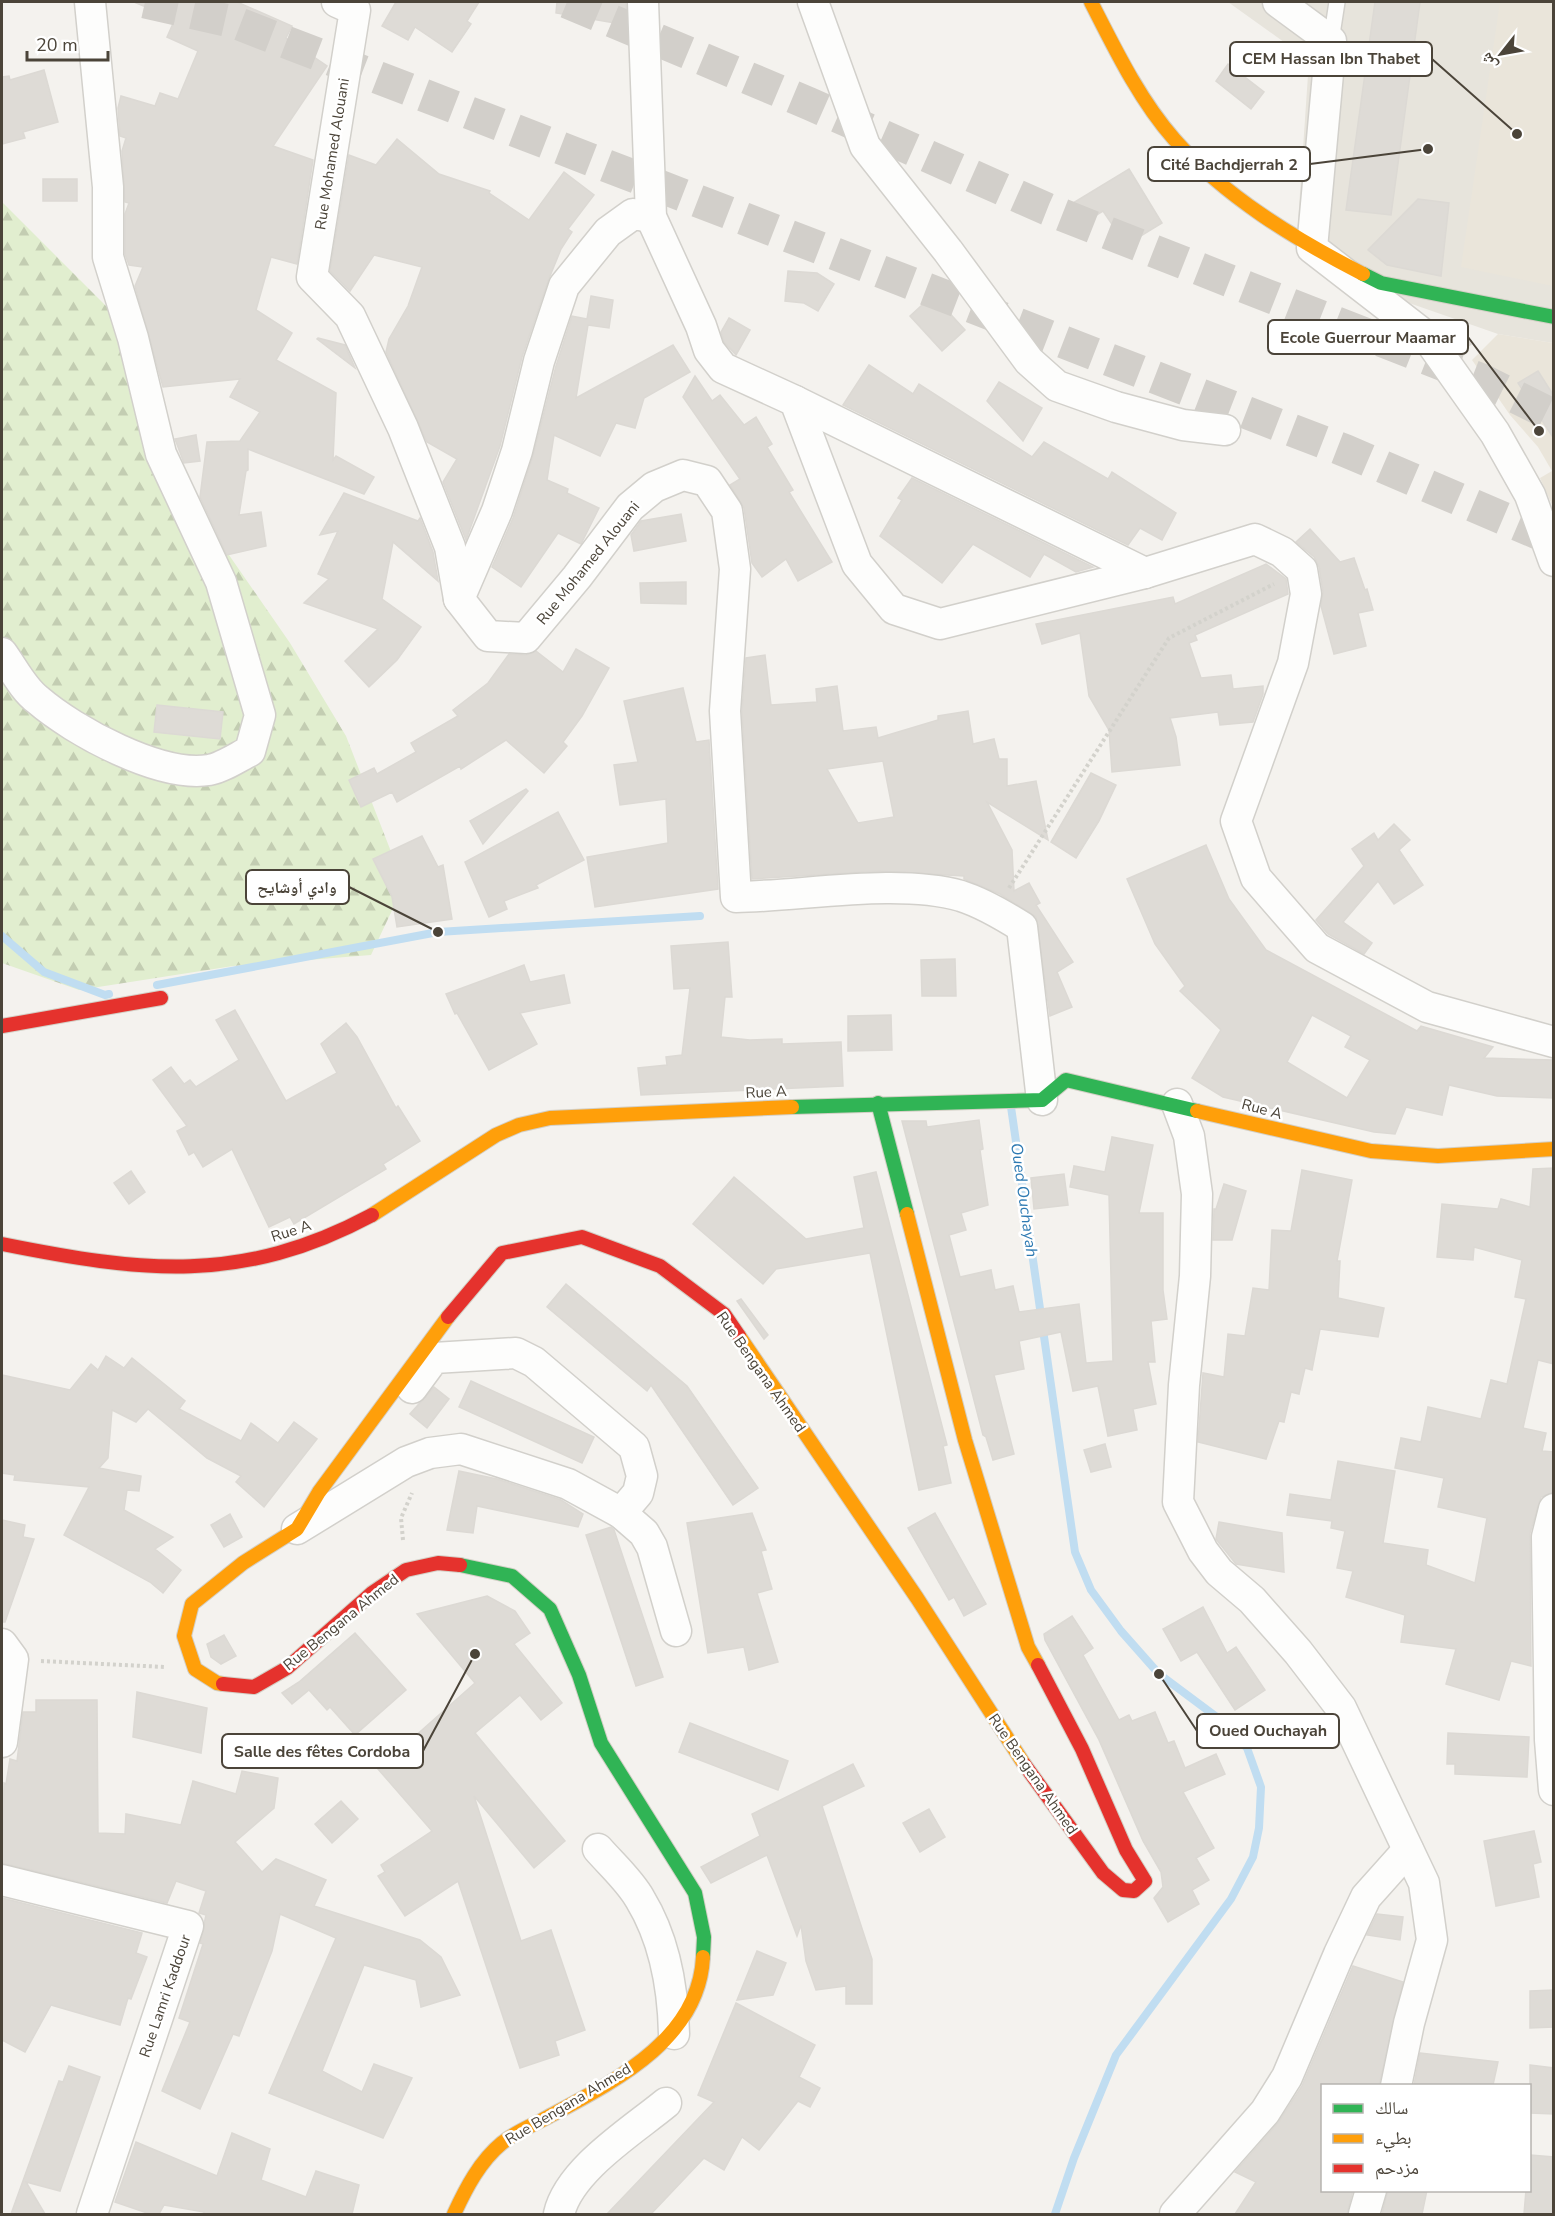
<svg xmlns="http://www.w3.org/2000/svg" width="1555" height="2216" font-family="'Nunito Sans','Noto Naskh Arabic',sans-serif">
<defs>
<pattern id="forest-firs" width="22" height="20" patternUnits="userSpaceOnUse" patternTransform="scale(1.5)"><rect width="22" height="20" fill="#e1eecf"/><path d="M5 1l3.5 6h-7zM16 11l3.5 6h-7z" fill="#c3cdb2"/></pattern>
</defs>
<rect width="100%" height="100%" fill="#f4f2ee"/>
<polygon fill="#e7e4dc" points="1228,2 1553,2 1553,343 1498,334 1389,296 1297,237 1309,60"/>
<g fill="#eae5da">
<polygon points="1500,2 1553,2 1553,286 1461,267"/>
<polygon points="1498,334 1553,343 1553,507 1540,478 1552,471 1538,447 1510,415 1472,360"/>
</g>
<polygon fill="url(#forest-firs)" points="2,202 116,316 129,391 150,451 211,529 290,643 346,736 404,885 371,955 233,966 79,990 2,963"/>
<g fill="none" stroke-linecap="round" stroke-linejoin="round">
<g stroke="#c0ddf1" stroke-width="8">
<polyline points="2,936 44,972 105,995 109,994"/>
<polyline points="157,985 438,932 700,916"/>
<polyline points="1011,1107 1075,1552 1091,1590 1121,1631 1159,1674 1218,1718 1247,1748 1261,1787 1259,1828 1253,1857 1231,1899 1116,2055 1074,2158 1055,2214"/>
</g>
</g>
<g fill="#dedbd6" stroke="#dcd9d4" stroke-width="1.5" fill-rule="evenodd">
<polygon points="134,2 237,2 292,26 286,38 327,66 273,146 313,160 297,264 271,257 256,310 292,333 276,360 336,393 333,460 336,456 374,477 364,494 248,449 248,470 246,471 239,515 261,512 266,546 227,555 200,497 207,442 240,441 260,412 230,397 240,379 163,387 135,286 143,267 129,265 125,254 125,214 129,203 125,202 122,151 126,138 120,136 118,108 121,96 155,106 160,93 178,99 198,51 167,37 175,19"/>
<polygon points="396,2 479,2 467,21 471,24 452,52 415,27 408,40 382,26"/>
<polygon points="557,2 626,2 627,25 556,13"/>
<polygon points="1375,2 1420,2 1391,215 1346,210"/>
<polygon points="1228,64 1264,92 1251,109 1216,81"/>
<polygon points="44,70 58,122 23,132 25,138 2,144 2,77 9,76 10,80"/>
<polygon points="397,139 439,174 490,191 489,193 529,220 564,172 594,195 568,229 572,232 561,249 548,281 522,357 500,446 466,540 443,482 457,459 427,442 386,352 389,339 408,306 422,267 374,255 350,291 330,271 349,155 376,165"/>
<polygon points="1129,169 1162,223 1126,245 1103,211 1085,222 1073,203"/>
<rect x="43" y="179" width="34" height="22"/>
<polygon points="1418,199 1449,203 1441,276 1387,265 1368,250"/>
<polygon points="788,271 817,273 834,284 818,311 804,303 785,301"/>
<polygon points="933,295 965,330 942,351 910,316"/>
<polygon points="591,296 613,300 609,328 588,325 576,398 673,345 690,372 644,398 635,428 616,423 600,456 554,435 547,480 568,489 567,493 599,508 581,544 558,533 521,587 492,567 513,518 533,456 556,366 572,316 587,319"/>
<polygon points="729,318 750,330 736,355 724,342 721,332"/>
<polygon points="1458,327 1471,344 1459,353 1447,335"/>
<polygon points="318,338 345,345 355,368 317,339"/>
<polygon points="869,365 913,394 919,384 1032,457 1044,442 1108,479 1112,472 1176,513 1162,540 1140,528 1128,545 843,405"/>
<polygon points="1538,371 1554,396 1554,439 1518,383"/>
<polygon points="695,376 712,401 720,395 744,425 756,417 772,444 767,447 793,490 789,492 832,562 798,581 786,559 762,577 752,563 744,508 730,485 740,479 683,397"/>
<polygon points="999,382 1042,408 1023,441 987,401"/>
<polygon points="196,435 200,461 184,463 175,439"/>
<polygon points="912,478 1093,567 1076,572 1044,554 1030,577 973,544 942,583 880,536 902,500 898,498"/>
<polygon points="344,493 418,521 420,518 433,552 438,581 393,542 382,599 421,627 397,660 369,687 345,661 378,629 304,603 329,579 318,574 338,531 320,535"/>
<polygon points="681,514 686,541 634,551 631,535 641,521"/>
<polygon points="1310,529 1340,562 1354,558 1365,590 1367,589 1373,610 1358,613 1366,646 1334,654 1321,606 1323,592 1319,567 1314,557 1296,542"/>
<polygon points="1266,564 1286,579 1288,594 1195,635 1197,640 1189,643 1201,678 1231,675 1233,689 1263,686 1263,694 1253,722 1220,725 1218,712 1170,718 1176,737 1180,765 1112,772 1109,730 1089,696 1080,633 1042,644 1036,624 1173,597 1175,604"/>
<polygon points="686,582 686,604 641,603 640,583"/>
<polygon points="576,649 609,668 582,716 563,742 567,746 544,773 506,740 461,769 460,766 397,802 392,792 361,807 349,780 374,768 377,774 416,752 411,743 458,716 453,710 488,683 509,654 526,655 536,651 563,672"/>
<path d="M765,655l6,50 46,-3 -1,-13 21,-3 6,45 33,-4 2,11 60,-18v-4l30,-5 5,33 21,-5 5,20h8v27l29,-5 12,59 -61,-38 25,48 2,41 15,-8 11,20 -4,2 37,57 -16,10 15,35 -22,9 -14,-99 -36,-23 -36,-15v-3l-85,-5 -127,8 -10,-168 4,-53zM883,761l11,56 -36,6 -31,-54z"/>
<polygon points="683,688 696,742 709,740 718,889 595,907 587,857 668,843 666,799 620,805 614,765 638,762 624,701"/>
<polygon points="157,705 223,712 220,739 154,732"/>
<polygon points="1091,773 1116,785 1099,821 1076,858 1051,842"/>
<polygon points="526,789 528,791 483,844 470,821"/>
<polygon points="558,812 584,860 536,885 538,888 504,901 507,909 489,917 465,862"/>
<polygon points="1394,824 1410,840 1399,850 1423,885 1394,904 1378,881 1343,922 1372,943 1364,954 1328,934 1316,920 1364,866 1352,849 1374,833 1378,840"/>
<polygon points="422,836 438,867 443,865 452,919 397,927 392,897 373,859"/>
<path d="M1206,845l23,54 37,51 151,81 4,-5 72,21 -9,11 70,2v38l-57,-2 -48,-11 -7,30 -36,-8 -11,27 -21,-2 -151,-35 -31,-19 29,-48 -41,-39 5,-5 -30,-42 -28,-65zM1312,1015l39,21 -6,11 25,13 -23,38 -60,-36z"/>
<polygon points="728,942 732,997 725,997 721,1037 750,1040 782,1039 782,1044 841,1042 843,1086 641,1095 638,1068 667,1065 666,1057 682,1055 690,988 674,989 671,946"/>
<polygon points="955,959 956,996 922,996 921,960"/>
<polygon points="524,965 530,982 564,975 570,1003 520,1013 537,1044 489,1070 457,1013 455,1014 446,994"/>
<polygon points="235,1010 286,1101 337,1073 321,1044 346,1023 357,1037 396,1108 398,1106 420,1141 383,1164 386,1169 294,1224 290,1217 269,1227 232,1149 203,1167 194,1152 189,1155 177,1131 187,1126 153,1080 171,1067 184,1084 190,1080 196,1087 239,1060 216,1020"/>
<polygon points="891,1015 892,1050 848,1051 848,1016"/>
<polygon points="979,1120 983,1149 980,1150 988,1205 961,1213 966,1230 949,1235 960,1277 991,1270 995,1290 1013,1286 1019,1312 1079,1304 1086,1363 1113,1361 1109,1195 1070,1187 1074,1166 1105,1172 1112,1137 1153,1145 1139,1213 1163,1213 1163,1290 1167,1319 1151,1321 1155,1362 1148,1362 1156,1404 1133,1409 1137,1430 1108,1436 1098,1386 1073,1391 1061,1332 1019,1341 1024,1369 994,1375 1014,1454 993,1460 986,1437 983,1435 902,1121 926,1121 927,1127"/>
<polygon points="1554,1168 1554,1364 1538,1360 1523,1428 1546,1433 1542,1451 1554,1452 1554,1492 1541,1497 1530,1533 1531,1666 1511,1661 1499,1700 1446,1684 1456,1649 1401,1642 1405,1615 1346,1597 1353,1571 1337,1568 1345,1531 1331,1528 1332,1521 1287,1515 1290,1494 1331,1500 1338,1461 1395,1471 1383,1543 1428,1550 1426,1565 1475,1583 1487,1518 1438,1507 1444,1478 1395,1468 1401,1438 1421,1442 1428,1407 1481,1419 1491,1380 1507,1384 1526,1299 1515,1297 1522,1260 1474,1247 1473,1260 1437,1257 1442,1204 1498,1209 1501,1199 1530,1207 1533,1169"/>
<polygon points="1302,1170 1352,1180 1337,1261 1340,1261 1338,1298 1384,1308 1378,1337 1320,1329 1312,1370 1305,1368 1299,1394 1291,1392 1284,1422 1279,1421 1266,1459 1198,1442 1203,1373 1224,1377 1228,1334 1245,1336 1253,1288 1269,1290 1272,1230 1291,1231"/>
<polygon points="131,1171 145,1192 129,1204 114,1183"/>
<polygon points="876,1172 947,1445 943,1446 951,1483 919,1490 870,1253 776,1269 763,1284 693,1224 734,1177 806,1239 864,1228 854,1177"/>
<polygon points="1064,1174 1068,1205 1034,1209 1031,1178"/>
<polygon points="1224,1184 1246,1191 1232,1240 1213,1240 1214,1209 1216,1209"/>
<polygon points="566,1284 687,1386 758,1488 733,1505 651,1385 647,1391 547,1307"/>
<polygon points="741,1299 768,1335 764,1339 737,1301"/>
<polygon points="106,1356 124,1368 132,1358 185,1401 179,1409 241,1441 251,1423 278,1443 294,1422 317,1439 264,1507 236,1482 241,1476 207,1458 148,1409 136,1422 112,1410 108,1458 99,1468 141,1476 139,1491 127,1490 124,1510 173,1537 155,1549 181,1570 163,1593 150,1582 64,1535 89,1487 14,1480 15,1475 2,1473 2,1375 70,1390 91,1364 98,1370"/>
<polygon points="471,1381 594,1437 582,1463 459,1407"/>
<polygon points="434,1387 449,1399 427,1428 410,1414"/>
<polygon points="1105,1444 1111,1467 1091,1472 1084,1450"/>
<polygon points="459,1471 497,1479 561,1500 583,1514 578,1527 477,1506 473,1533 447,1530"/>
<polygon points="752,1513 766,1550 761,1551 772,1589 757,1593 778,1662 749,1670 744,1647 708,1653 687,1523"/>
<polygon points="935,1513 986,1604 964,1616 954,1597 949,1600 908,1528"/>
<polygon points="230,1514 242,1537 224,1547 211,1525"/>
<polygon points="2,1520 25,1525 23,1537 34,1539 5,1622 2,1622"/>
<polygon points="1219,1522 1282,1533 1284,1572 1236,1564 1216,1539"/>
<polygon points="611,1527 614,1530 663,1677 636,1686 586,1535"/>
<polygon points="487,1596 515,1611 530,1633 514,1644 562,1703 541,1720 520,1695 475,1733 565,1841 534,1868 474,1796 521,1941 551,1930 585,2030 555,2041 559,2055 520,2068 458,1881 405,1916 378,1876 385,1872 381,1865 432,1831 378,1769 475,1683 417,1614"/>
<polygon points="1203,1607 1227,1653 1236,1647 1265,1690 1235,1710 1197,1652 1181,1661 1163,1629"/>
<polygon points="1072,1616 1093,1648 1083,1655 1119,1720 1129,1715 1132,1721 1155,1712 1168,1743 1174,1741 1185,1768 1216,1754 1225,1774 1183,1792 1214,1848 1196,1858 1209,1880 1192,1890 1199,1904 1168,1922 1154,1898 1163,1887 1161,1872 1143,1841 1099,1740 1045,1640 1044,1634"/>
<polygon points="355,1633 406,1690 355,1735 330,1707 327,1710 309,1690 292,1704 282,1693 299,1682"/>
<polygon points="224,1635 236,1656 221,1664 211,1657 207,1644"/>
<polygon points="137,1692 207,1708 201,1753 133,1737"/>
<polygon points="36,1700 97,1700 98,1833 125,1834 126,1814 181,1825 193,1781 236,1794 242,1771 278,1778 274,1808 235,1842 262,1872 276,1859 326,1880 314,1906 420,1940 441,1957 460,1995 421,2007 416,1980 364,1965 322,2071 362,2092 374,2064 412,2078 383,2138 269,2093 336,1938 280,1914 272,1951 239,2036 233,2034 200,2109 162,2091 190,2022 179,2018 203,1944 200,1943 206,1915 199,1913 206,1891 176,1881 167,1903 2,1863 4,1783 6,1784 10,1759 17,1761 23,1712 36,1712"/>
<polygon points="690,1723 788,1761 778,1790 679,1752"/>
<polygon points="1448,1733 1529,1737 1527,1777 1455,1774 1455,1764 1447,1764"/>
<polygon points="853,1764 864,1786 822,1806 872,1959 872,2004 846,2004 846,1986 816,1990 806,1961 801,1925 797,1936 767,1855 711,1883 701,1867 760,1836 752,1814"/>
<polygon points="341,1801 358,1819 332,1843 315,1824"/>
<polygon points="929,1809 945,1837 920,1852 903,1823"/>
<polygon points="1534,1831 1541,1862 1533,1864 1539,1897 1496,1906 1484,1841"/>
<polygon points="2,1898 142,1933 136,1953 147,1957 131,1999 128,1998 120,2025 51,2005 25,2052 2,2040"/>
<polygon points="1377,1914 1403,1917 1400,1940 1367,1935"/>
<polygon points="757,1951 786,1963 773,1995 737,2000"/>
<polygon points="1353,1966 1403,1982 1379,2085 1323,2085 1323,2190 1353,2190 1347,2214 1235,2214 1256,2182 1235,2172 1278,2123 1302,2086"/>
<polygon points="1554,1990 1554,2027 1530,2028 1530,1991"/>
<polygon points="736,2003 815,2045 799,2077 820,2088 810,2107 798,2101 759,2150 742,2137 724,2170 704,2158 651,2214 607,2214 714,2102 698,2095"/>
<polygon points="1420,2053 1498,2062 1493,2085 1414,2085"/>
<polygon points="1530,2065 1554,2068 1554,2114 1530,2113"/>
<polygon points="69,2066 100,2077 60,2191 26,2182 45,2214 11,2214 59,2081 63,2082"/>
<polygon points="232,2133 270,2149 261,2180 306,2197 316,2171 359,2185 352,2214 203,2214 204,2212 164,2205 159,2214 150,2214 115,2202 136,2142 217,2176"/>
<polygon points="1530,2155 1554,2157 1554,2214 1524,2214 1526,2190 1530,2190"/>
<polygon points="1388,2190 1427,2190 1422,2214 1382,2214"/>
</g>
<g fill="none" stroke-linecap="round" stroke-linejoin="round">
<g stroke="#d2cfca" stroke-width="33" stroke-dasharray="33 16" stroke-linecap="butt">
<polyline points="145,2 234,22 1346,451 1554,540"/>
<polyline points="567,2 810,104 1047,209 1482,380 1554,416"/>
</g>
<g stroke="#d2d0cb" stroke-width="18">
<polyline id="lane" points="1331,41 1337,2"/>
</g>
<g stroke="#d2d0cb" stroke-width="33">
<g id="street">
<path d="M337,2l18,8 -43,267 38,39 53,112 47,119 9,52 29,37 38,2 51,-61 53,-70 24,-20 29,-12 24,6 20,30 8,58 -10,142 11,186c67,-1 162,-19 225,-1 22,7 42,19 61,31l20,173"/>
<polyline points="643,2 651,217 701,326 709,350 723,368 795,401 857,564 894,609 940,624 1145,573 1255,539 1282,552 1302,570 1306,594 1293,663 1236,821 1256,878 1317,948 1427,1007 1554,1042"/>
<polyline points="813,2 865,146 948,251 1029,361 1057,386 1116,407 1183,425 1225,430"/>
<polyline points="1278,2 1331,41 1312,248 1427,337 1495,433 1530,495 1554,561"/>
<polyline points="795,401 1145,573"/>
<polyline points="459,599 497,511 517,451 539,361 564,286 608,232 633,214 651,217"/>
<path d="M2,653c11,15 21,36 36,47 36,31 122,78 171,70 13,-2 29,-13 41,-19l10,-36 -39,-133 -60,-128 -28,-116 -25,-81v-70l-18,-185"/>
<polyline points="1177,1104 1189,1136 1197,1194 1195,1276 1184,1385 1178,1502 1203,1551 1219,1572 1252,1600 1298,1652 1341,1708 1424,1883 1432,1940 1409,2023 1396,2086"/>
<polyline points="412,1388 434,1358 516,1353 534,1362 634,1447 642,1476 638,1493 621,1513"/>
<polyline points="1554,1509 1547,1537 1550,1740 1554,1790"/>
<polyline points="297,1529 406,1462 430,1453 461,1449 568,1484 621,1513 644,1533 652,1547 676,1631"/>
<polyline points="2,1644 13,1659 2,1742"/>
<path d="M598,1849c14,16 32,32 42,50 25,41 33,88 34,135"/>
<polyline points="2,1880 188,1926 92,2214"/>
<path d="M559,2214c10,-44 73,-83 107,-111"/>
<polyline points="1175,2214 1265,2112 1287,2077 1339,1954 1366,1897 1408,1850"/>
<polyline points="1364,2214 1371,2190"/>
</g>
</g>
<g stroke="#d3cfc5" stroke-width="16">
<g id="fast">
<polyline points="1363,274 1381,283 1554,317"/>
<polyline points="878,1103 907,1214"/>
<polyline points="792,1107 1042,1100 1066,1080 1197,1111"/>
<polyline points="460,1565 512,1576 550,1609 579,1675 601,1743 695,1893 704,1937 703,1957"/>
</g>
</g>
<g stroke="#d3cfc5" stroke-width="16">
<g id="slow">
<path d="M1091,2c24,47 48,97 83,137 51,58 121,100 189,135"/>
<polyline points="1197,1111 1371,1151 1438,1156 1554,1149"/>
<polyline points="907,1214 965,1440 1028,1647 1038,1665"/>
<polyline points="372,1215 496,1135 519,1125 550,1118 792,1107"/>
<polyline points="739,1336 917,1598 1024,1764"/>
<polyline points="223,1684 217,1683 195,1669 184,1636 192,1604 243,1563 297,1529 319,1492 448,1317"/>
<path d="M454,2214c12,-26 26,-53 48,-71 13,-11 29,-17 44,-25 65,-35 153,-77 157,-161"/>
</g>
</g>
<g stroke="#d3cfc5" stroke-width="16">
<g id="jam">
<polyline points="2,1026 161,998"/>
<path d="M2,1244c140,28 239,41 370,-29"/>
<polyline points="448,1317 502,1253 582,1237 660,1266 724,1314 739,1336"/>
<polyline points="223,1684 254,1687 287,1668 372,1593 406,1570 438,1563 460,1565"/>
<polyline points="1024,1764 1103,1873 1123,1890 1134,1891 1145,1881 1126,1850 1082,1749 1038,1665"/>
</g>
</g>
<g stroke="#d3d2cc" stroke-width="4" stroke-dasharray="3 3" stroke-linecap="butt">
<polyline points="1009,888 1169,638 1274,584"/>
<polyline points="403,1540 401,1518 412,1493"/>
<polyline points="41,1661 165,1667"/>
</g>
<use href="#lane" stroke="#fdfdfc" stroke-width="15"/>
<use href="#street" stroke="#fdfdfc" stroke-width="30"/>
<use href="#fast" stroke="#30b455" stroke-width="14"/>
<use href="#slow" stroke="#ff9f0a" stroke-width="14"/>
<use href="#jam" stroke="#e5322d" stroke-width="14"/>
</g>
<g text-anchor="middle" dominant-baseline="central" stroke-width="5" stroke-linejoin="round" paint-order="stroke">
<g font-size="15" fill="#4b4439" stroke="#fff">
<text transform="translate(332 154) rotate(-81)">Rue Mohamed Alouani</text>
<text transform="translate(588 563) rotate(-51)">Rue Mohamed Alouani</text>
<text transform="translate(766 1092) rotate(-3)">Rue A</text>
<text transform="translate(1262 1109) rotate(15)">Rue A</text>
<text transform="translate(291 1231) rotate(-18)">Rue A</text>
<text transform="translate(761 1372) rotate(55)">Rue Bengana Ahmed</text>
<text transform="translate(341 1622) rotate(-39)">Rue Bengana Ahmed</text>
<text transform="translate(1033 1774) rotate(55)">Rue Bengana Ahmed</text>
<text transform="translate(165 1996) rotate(-71)">Rue Lamri Kaddour</text>
<text transform="translate(568 2104) rotate(-31)">Rue Bengana Ahmed</text>
</g>
<g font-size="16" font-style="italic" fill="#2e7ab2" stroke="#fff">
<text transform="translate(1024 1200) rotate(82)">Oued Ouchayah</text>
</g>
</g>
<path fill="none" stroke="#4b4439" stroke-width="2" d="M1517 134L1432 59M1428 149L1310 164M1539 431L1468 337M438 932L349 887M1159 1674L1197 1731M475 1654L423 1751"/>
<g fill="#4b4439" stroke="#fff" stroke-width="2">
<circle cx="1517" cy="134" r="6"/>
<circle cx="1428" cy="149" r="6"/>
<circle cx="1539" cy="431" r="6"/>
<circle cx="438" cy="932" r="6"/>
<circle cx="1159" cy="1674" r="6"/>
<circle cx="475" cy="1654" r="6"/>
</g>
<g fill="#fff" stroke="#4b4439" stroke-width="2">
<rect x="1230" y="42" width="202" height="34" rx="6"/>
<rect x="1148" y="147" width="162" height="34" rx="6"/>
<rect x="1268" y="320" width="200" height="34" rx="6"/>
<rect x="246" y="870" width="103" height="34" rx="6"/>
<rect x="1197" y="1714" width="142" height="34" rx="6"/>
<rect x="222" y="1734" width="201" height="34" rx="6"/>
</g>
<g font-size="16" text-anchor="middle" font-weight="bold" fill="#4b4439">
<text x="1331" y="64">CEM Hassan Ibn Thabet</text>
<text x="1229" y="170">Cité Bachdjerrah 2</text>
<text x="1368" y="343">Ecole Guerrour Maamar</text>
<text x="297" y="893">وادي أوشايح</text>
<text x="1268" y="1736">Oued Ouchayah</text>
<text x="322" y="1757">Salle des fêtes Cordoba</text>
</g>
<rect width="1555" height="2216" fill="none" stroke="#4b4439" stroke-width="6"/>
<rect x="1321" y="2084" width="210" height="108" fill="#ffffff" stroke="#b7b4b0" stroke-width="1.5"/>
<rect x="1333" y="2104" width="30" height="9" fill="#30b455" stroke="#b7b4b0" stroke-width="1.5"/>
<text x="1375" y="2114" font-size="18" fill="#4b4439">سالك</text>
<rect x="1333" y="2134" width="30" height="9" fill="#ff9f0a" stroke="#b7b4b0" stroke-width="1.5"/>
<text x="1375" y="2144" font-size="18" fill="#4b4439">بطيء</text>
<rect x="1333" y="2164" width="30" height="9" fill="#e5322d" stroke="#b7b4b0" stroke-width="1.5"/>
<text x="1375" y="2174" font-size="18" fill="#4b4439">مزدحم</text>
<g transform="translate(1501 54) rotate(239)" stroke="#ffffff" stroke-width="4.5" paint-order="stroke">
<path d="M0-4.5L10 22L0 15L-10 22Z" fill="#4b4439"/>
<text y="-9" font-size="16" font-weight="bold" text-anchor="middle" fill="#4b4439">ش</text>
</g>
<path d="M27 51v9h81v-9" fill="none" stroke="#4b4439" stroke-width="3"/>
<text x="36" y="51" font-size="18" fill="#4b4439" stroke="#ffffff" stroke-width="4.5" paint-order="stroke">20 m</text>
</svg>
